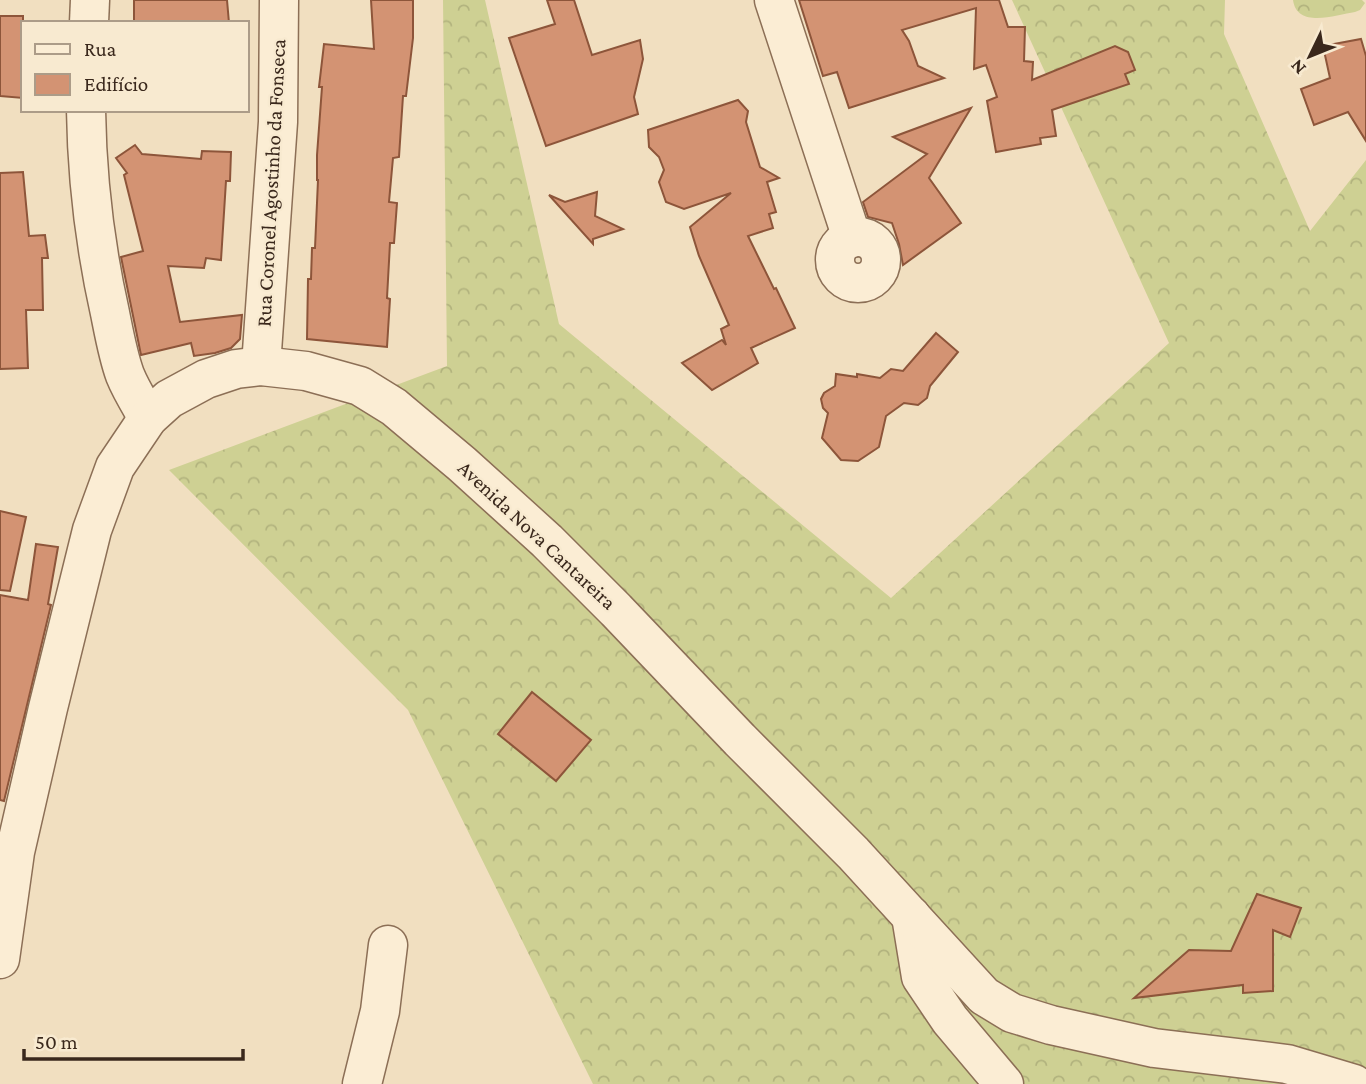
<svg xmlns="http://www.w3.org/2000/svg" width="1366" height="1084" font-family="'Crimson Pro',serif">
<defs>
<pattern id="forest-crowns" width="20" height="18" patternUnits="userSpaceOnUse" patternTransform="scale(1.75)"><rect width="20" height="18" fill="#ced093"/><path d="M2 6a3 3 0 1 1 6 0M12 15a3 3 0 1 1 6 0" fill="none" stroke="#b2b37e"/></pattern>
</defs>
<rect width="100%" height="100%" fill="#f1dfc0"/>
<g fill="url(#forest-crowns)">
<polygon points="443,0 485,0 559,324 891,598 1169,343 1012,0 1225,0 1224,34 1310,231 1366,160 1366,1084 593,1084 408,710 169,470 447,366"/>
<path d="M1293,0h69l3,3 -5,7 -5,2c-19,3 -58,17 -62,-12z"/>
</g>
<g fill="#d39373" stroke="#8d553a" stroke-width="2">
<polygon points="134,0 227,0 229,23 134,23"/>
<polygon points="371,0 413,0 413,38 406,96 403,96 399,157 393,158 389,202 397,203 394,243 390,243 387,298 390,299 387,347 307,339 308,279 311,279 312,248 315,248 318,180 317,180 317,155 322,87 319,87 324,44 374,49"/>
<polygon points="547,0 574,0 592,55 640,40 643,59 634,97 638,114 546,146 509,38 555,24"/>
<polygon points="799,0 999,0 1008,27 1025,27 1024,61 1033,62 1032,80 1115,46 1128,52 1135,70 1125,74 1129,84 1052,110 1056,136 1040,138 1041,144 996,152 987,101 997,97 986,65 974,69 976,8 902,30 909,41 918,66 944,78 849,108 837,72 823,76"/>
<polygon points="0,16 23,16 23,98 0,96"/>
<polygon points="1361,39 1366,56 1366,141 1348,112 1314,125 1301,89 1330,78 1323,46"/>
<polygon points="738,100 748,111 746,122 760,167 779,178 767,182 776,212 769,214 773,228 748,236 774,289 776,288 795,328 751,348 758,363 712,390 682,363 722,340 726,345 721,329 729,325 699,256 690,227 731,193 684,209 666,202 659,182 664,170 659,157 649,147 648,130"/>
<polygon points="971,108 929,178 961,223 903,265 899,244 892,223 868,217 863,202 927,154 893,137"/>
<polygon points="135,145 142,154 201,159 202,151 231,152 230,181 226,181 221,260 206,258 204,268 168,266 180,322 242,315 240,339 231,348 215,353 194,356 191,343 141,355 121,257 143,251 124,175 127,173 116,158"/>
<polygon points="23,172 29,236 45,235 48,258 42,258 43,310 26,310 28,368 0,369 0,173"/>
<polygon points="597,192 595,216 623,229 593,239 593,244 549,195 565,202"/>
<polygon points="936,333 958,352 930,386 927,398 918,405 904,403 886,416 879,447 858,461 841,460 822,438 828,413 823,408 821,399 824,393 835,386 836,374 857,377 857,374 880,378 891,369 903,371"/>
<polygon points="0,511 26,517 10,591 0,590"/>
<polygon points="36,544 58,547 48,604 51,605 4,801 0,800 0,595 28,600"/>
<polygon points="532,692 591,740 556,781 498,734"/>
<polygon points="1257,894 1301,908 1290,937 1273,930 1273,991 1243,993 1243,985 1134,998 1189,950 1231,951"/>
</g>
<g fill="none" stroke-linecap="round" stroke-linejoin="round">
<g stroke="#8c6f56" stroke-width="41">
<g id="minor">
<polyline points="774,0 852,238"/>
<polyline points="89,23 90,0"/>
<path d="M86,110c1,69 9,136 24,203 4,20 8,43 15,62 6,15 15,29 23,43"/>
<circle cx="858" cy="260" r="23"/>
<polyline points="261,366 278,122 279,0"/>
<polyline points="911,916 921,977 950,1020 1004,1084"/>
<polyline points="0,959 15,852 48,708 92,530 115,467 148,418 169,399 206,379 236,369 261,366 306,371 360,386 394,407 462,464 547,541 616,610 740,740 853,853 984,996 1012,1013 1051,1025 1154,1048 1287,1064 1354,1084"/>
<polyline points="362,1084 380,1011 388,945"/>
</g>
</g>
<use href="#minor" stroke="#fbedd4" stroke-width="38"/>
</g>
<g text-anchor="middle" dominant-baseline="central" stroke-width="5" stroke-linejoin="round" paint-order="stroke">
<g font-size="21" fill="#3a281c" stroke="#f8ead0">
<text transform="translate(271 183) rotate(-87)">Rua Coronel Agostinho da Fonseca</text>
<text transform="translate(537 535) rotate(43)">Avenida Nova Cantareira</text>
</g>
</g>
<rect x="21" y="21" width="228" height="91" fill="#f8ead0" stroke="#ac9c88" stroke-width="2"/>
<rect x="35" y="44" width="35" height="10" fill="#fbedd4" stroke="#ac9c88" stroke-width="2"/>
<text x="84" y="56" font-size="21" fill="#3a281c">Rua</text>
<rect x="35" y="74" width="35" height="21" fill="#d39373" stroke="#ac9c88" stroke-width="2"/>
<text x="84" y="91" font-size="21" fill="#3a281c">Edifício</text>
<g transform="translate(1310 56) rotate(227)" stroke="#f8ead0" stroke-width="5" paint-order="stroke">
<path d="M0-5L12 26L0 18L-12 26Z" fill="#3a281c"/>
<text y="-10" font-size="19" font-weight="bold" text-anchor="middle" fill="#3a281c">N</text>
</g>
<path d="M24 1049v10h219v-10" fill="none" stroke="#3a281c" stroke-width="3.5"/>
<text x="35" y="1049" font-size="21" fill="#3a281c" stroke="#f8ead0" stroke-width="5" paint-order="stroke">50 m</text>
</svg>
